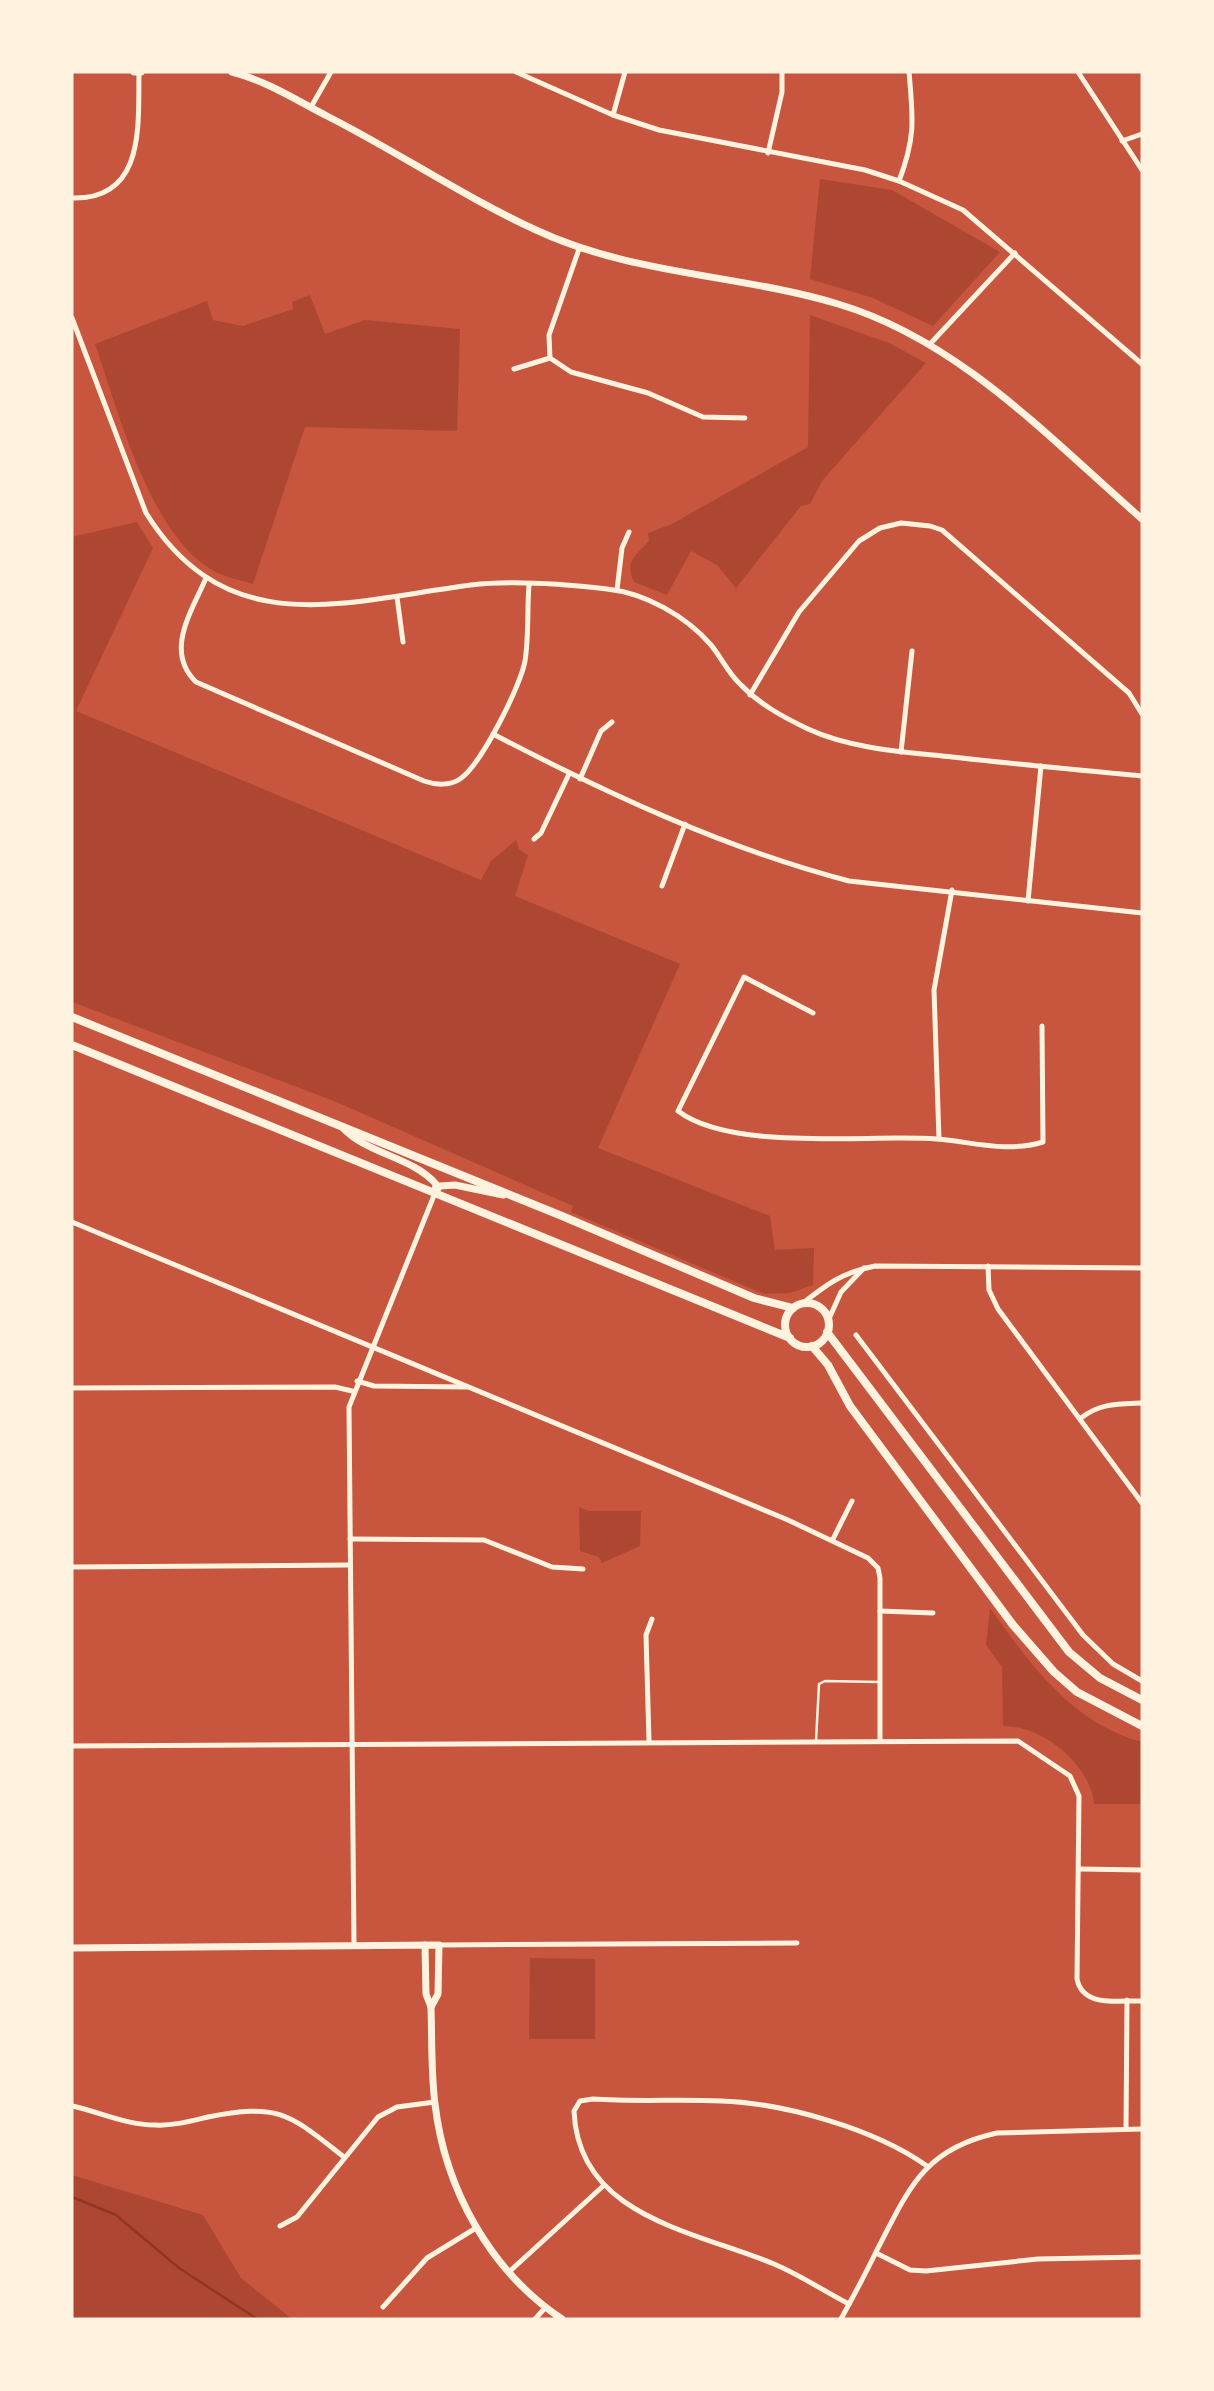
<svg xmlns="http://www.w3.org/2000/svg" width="1214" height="2391" font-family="Ubuntu,sans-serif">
<rect width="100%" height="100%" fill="#c8553d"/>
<g fill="#ae4732">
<polygon points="820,179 892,190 1000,252 933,326 873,298 810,279"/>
<path d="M310,295l15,39 40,-14 95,9 -3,102 -152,-4 -52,157c-13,-4 -29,-7 -41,-14 -63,-37 -94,-160 -117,-226l112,-43 6,19 30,6 50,-17 -1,-7z"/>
<path d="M810,315l79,28 37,20 -104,118 -12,23 -9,2 -65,82 -19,-23 -26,-14 -24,44 -33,-13c-10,-21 2,-26 15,-41l-1,-8 24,-9 136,-77z"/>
<polygon points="137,522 153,548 76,711 481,880 491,861 516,840 519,849 528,855 515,896 680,964 598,1148 770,1216 775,1250 814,1248 813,1285 790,1293 764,1294 571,1212 573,1206 334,1101 72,1002 72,537"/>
<polygon points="579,1507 589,1511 641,1511 640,1546 602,1563 599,1557 580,1551"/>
<path d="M990,1608c40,56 82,115 152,134v62h-48c-3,-39 -52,-79 -91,-78l-1,-59 -16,-22z"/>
<polygon points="530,1958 595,1959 595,2039 529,2039"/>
<polygon points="72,2175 203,2215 241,2278 292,2319 72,2319"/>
</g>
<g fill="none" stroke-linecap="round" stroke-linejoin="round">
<polyline stroke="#8f3625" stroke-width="2.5" points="72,2197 116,2215 179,2268 257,2319"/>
<polyline stroke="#fff3e0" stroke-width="2.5" points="816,1741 819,1684 825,1681 879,1682"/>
<g stroke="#fff3e0" stroke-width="5">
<polyline points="516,72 613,115 659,130 865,170 899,181 963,210 1142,364"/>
<polyline points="1078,72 1142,170"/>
<polyline points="311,107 331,72"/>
<polyline points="613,115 625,72"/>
<polyline points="1122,141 1142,134"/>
<polyline points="768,153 782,92 782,72"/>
<path d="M899,181c17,-45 14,-62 10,-109"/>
<path d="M72,198c74,2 66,-74 67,-126"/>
<polyline points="579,249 549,335 550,358 571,372 648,393 703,417 745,418"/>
<path d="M72,318l74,195c82,131 200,88 325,72 43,-5 93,-1 136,4 38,4 79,27 104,56 10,12 17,28 29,39 19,20 43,33 68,45 43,20 98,23 144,28 63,7 127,13 190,19"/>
<polyline points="930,344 1015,253"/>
<polyline points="514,369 550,358"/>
<path d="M206,578c-14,33 -42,73 -10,104l228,99c11,4 26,5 36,-2 21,-14 61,-94 65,-118 4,-25 2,-52 4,-76"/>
<polyline points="617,590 622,548 629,532"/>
<polyline points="397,597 403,642"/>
<polyline points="750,695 799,612 859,541 880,528 901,523 930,526 942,530 1129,693 1142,714"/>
<path d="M493,734c113,59 233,115 356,147l293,32"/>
<polyline points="901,752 912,651"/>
<polyline points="580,779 601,731 612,722"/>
<polyline points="534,839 541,833 569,774"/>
<polyline points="662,886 685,824"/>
<polyline points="1028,901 1041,766"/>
<path d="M813,1013l-69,-36 -66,134c54,41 191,23 259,28 36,3 70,14 106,3l-1,-116"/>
<polyline points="939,1139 934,990 952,890"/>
<polyline points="72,1222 788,1520 868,1558 878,1568 880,1578 880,1741"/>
<polyline points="988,1266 989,1290 998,1309 1142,1503"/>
<path d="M803,1303c27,-21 39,-30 72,-37l267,2"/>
<polyline points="828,1321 841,1292 864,1268"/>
<polyline points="856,1335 1083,1635 1113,1664 1142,1681"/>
<polyline points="357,1381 374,1386 467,1387"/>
<polyline points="72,1388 335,1387 352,1391"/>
<path d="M1081,1418c19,-15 37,-14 61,-15"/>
<polyline points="350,1539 484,1540 552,1567 583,1569"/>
<polyline points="833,1539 852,1501"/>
<polyline points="72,1567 349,1565"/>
<polyline points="880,1611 933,1613"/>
<polyline points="649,1741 646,1635 652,1619"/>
<path d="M72,1746l946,-5 52,35 9,20 -2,183c6,29 41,21 65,22"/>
<polyline points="1080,1869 1142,1870"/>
<polyline points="354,1945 349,1407 435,1193"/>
<polyline points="439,1945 797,1943"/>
<path d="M72,2106c28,6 54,19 83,19 18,1 36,-4 53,-8 72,-14 81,-3 136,40"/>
<polyline points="1126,2129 1127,2000"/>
<polyline points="280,2226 297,2217 378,2117 397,2107 435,2102"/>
<polyline points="876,2253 910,2270 926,2271 1038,2259 1142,2257"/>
<polyline points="509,2272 602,2187"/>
<path d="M849,2304c-25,-13 -49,-29 -75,-40 -79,-33 -196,-47 -200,-153l6,-10 13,-2c43,3 85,0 128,2 63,2 154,28 206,65"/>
<polyline points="383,2307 427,2258 476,2228"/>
<polyline points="535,2319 545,2308"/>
<path d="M841,2319c12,-22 24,-44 35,-67 32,-61 46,-103 121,-119l145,-4"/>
</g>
<g stroke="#fff3e0" stroke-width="7">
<polyline points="134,72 141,72"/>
<path d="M232,72c35,9 64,28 95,44 71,36 137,81 209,114 96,45 202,44 302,74 121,36 211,134 304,215"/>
<path d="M342,1127c26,28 69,29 94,57l-1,9"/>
<polyline points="435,1192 440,1186 455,1185 503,1195"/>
<path d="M425,1945l1,49 5,13c1,32 0,65 4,97 10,85 55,167 127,215"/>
<polyline points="72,1948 439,1945 438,1994 431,2007"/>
</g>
<g stroke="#fff3e0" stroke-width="8">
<polyline points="72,1017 562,1216 754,1298 793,1308"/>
<polyline points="72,1045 790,1338"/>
<circle cx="807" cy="1325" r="22"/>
<polyline points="827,1332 1069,1652 1100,1678 1142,1700"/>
<polyline points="812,1346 828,1365 850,1406 1013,1625 1054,1672 1077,1692 1142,1726"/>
</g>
</g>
<rect width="1214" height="2391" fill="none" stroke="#fff3e0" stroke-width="147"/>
</svg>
